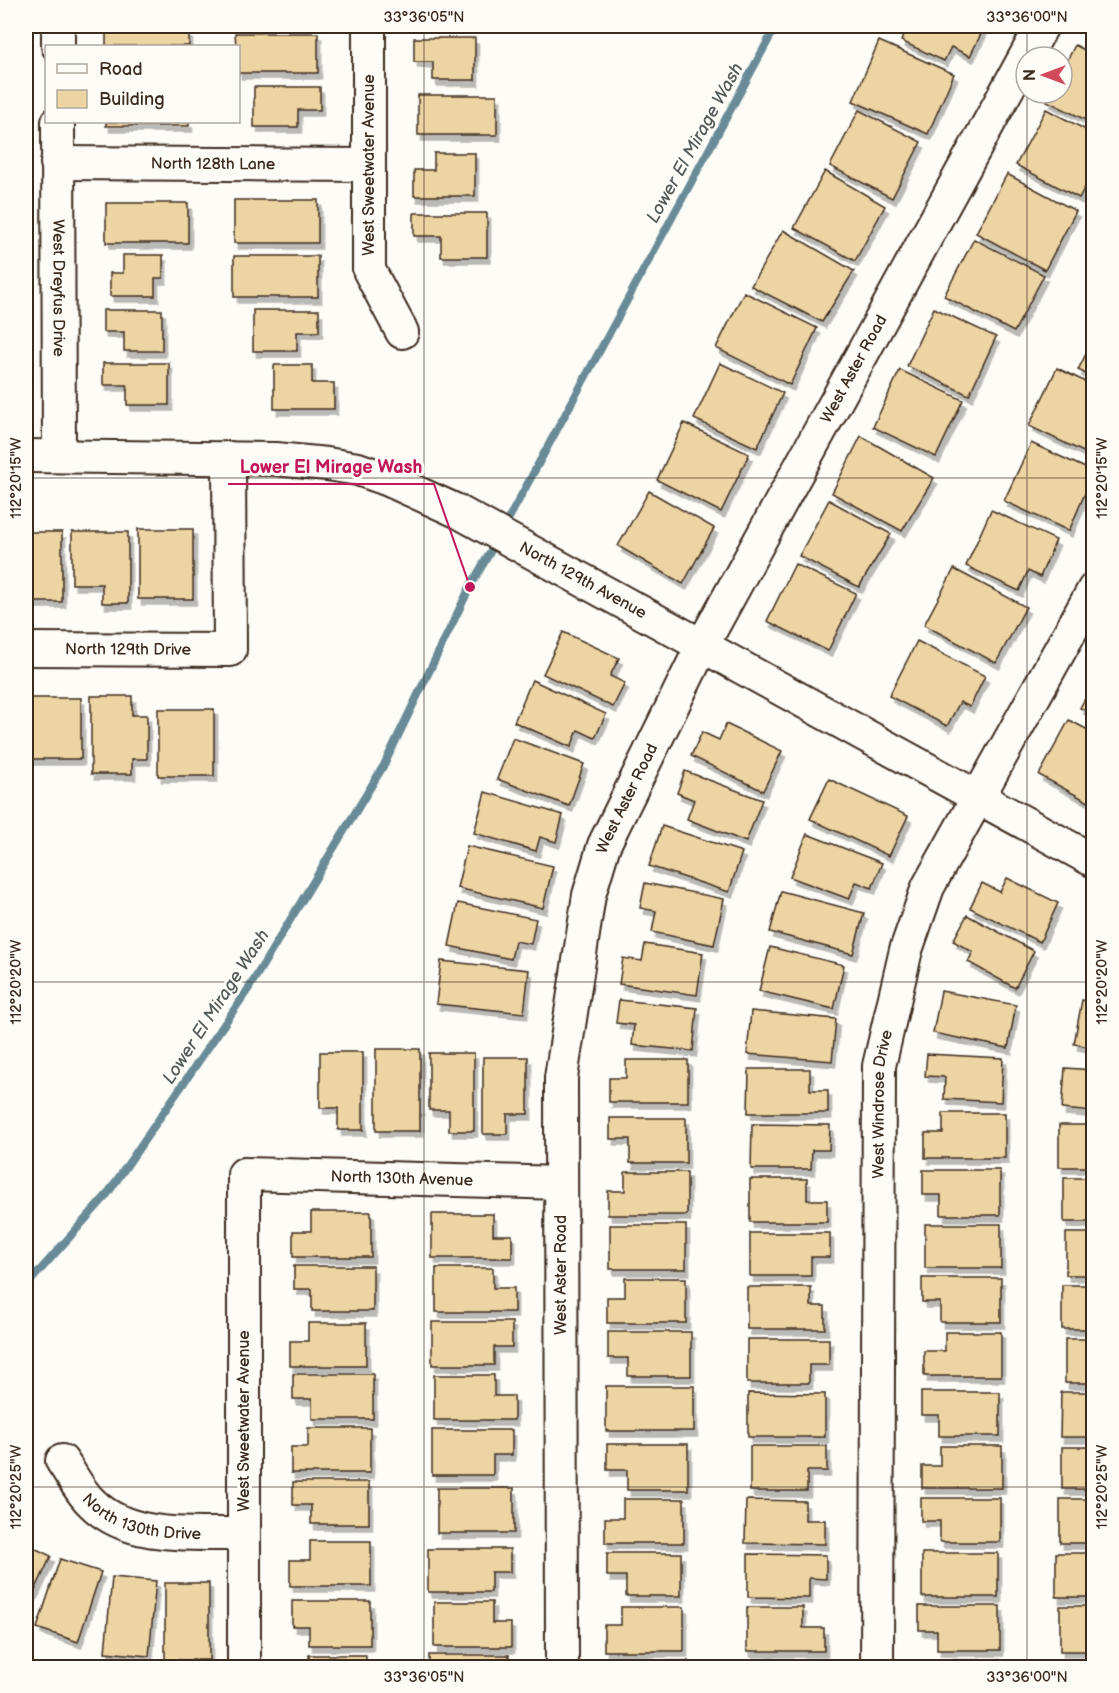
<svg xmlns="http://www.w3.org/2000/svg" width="1119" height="1693" font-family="'Balsamiq Sans',sans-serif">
<defs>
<filter id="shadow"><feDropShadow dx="3.5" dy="6" stdDeviation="0" flood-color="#0004"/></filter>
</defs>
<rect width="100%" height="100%" fill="#fdfcf7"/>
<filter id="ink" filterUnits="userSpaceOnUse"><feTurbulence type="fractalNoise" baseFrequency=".0167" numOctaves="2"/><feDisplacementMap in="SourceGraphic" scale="12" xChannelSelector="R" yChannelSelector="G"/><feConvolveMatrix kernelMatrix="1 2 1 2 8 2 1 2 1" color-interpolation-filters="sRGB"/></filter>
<g filter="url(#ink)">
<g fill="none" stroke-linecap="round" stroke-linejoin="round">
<g stroke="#688b97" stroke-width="8">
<polyline points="503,529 776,26"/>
<polyline points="26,1286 106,1196 249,988 384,765 470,587 497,540"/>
</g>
</g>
<g fill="#edd4a3" stroke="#3b2a1e" stroke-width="1.5" filter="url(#shadow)">
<polygon points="908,26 985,26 970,56 951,47 944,61 901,41"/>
<rect x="106" y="33" width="83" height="13"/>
<polygon points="235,33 318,33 318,73 238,73"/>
<polygon points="414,38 475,38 475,80 433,80 433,62 414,62"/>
<polygon points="879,41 954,74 928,134 853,101"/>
<polygon points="1075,45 1094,55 1094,124 1047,101 1051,93 1062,93 1062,71"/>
<polygon points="254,87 320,87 320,110 298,110 298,127 254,127"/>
<rect x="418" y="95" width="79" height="40"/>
<polygon points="1046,109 1094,134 1094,170 1079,198 1016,165"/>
<polygon points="859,110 921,142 892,198 830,166"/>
<rect x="106" y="122" width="83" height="4"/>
<polygon points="434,153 475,153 475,196 414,196 414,170 434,170"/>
<polygon points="825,171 885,206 855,261 794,228"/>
<polygon points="1007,174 1076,211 1045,270 976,233"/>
<rect x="234" y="200" width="84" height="43"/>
<rect x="106" y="203" width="82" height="40"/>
<polygon points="414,213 487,213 487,257 441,257 441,236 414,236"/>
<polygon points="783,230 854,271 822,322 751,286"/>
<polygon points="974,239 1044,275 1014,332 944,296"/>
<polygon points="123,255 163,255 163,278 155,278 155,296 110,296 110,273 123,273"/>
<rect x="234" y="256" width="84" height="41"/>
<polygon points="744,292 817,328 790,385 716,348"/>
<polygon points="934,308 996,337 969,395 907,366"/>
<polygon points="103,310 162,310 162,351 124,351 124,332 103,332"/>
<polygon points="253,310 319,310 319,332 297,332 297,351 253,351"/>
<polygon points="1094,338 1094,378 1078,370"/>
<polygon points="103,363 169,363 169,405 127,405 127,385 103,385"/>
<polygon points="720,363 783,393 757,448 694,419"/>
<polygon points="274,365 312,365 312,383 334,383 334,409 274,409"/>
<polygon points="1057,368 1094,386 1094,457 1029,426"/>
<polygon points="900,370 963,400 936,457 873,427"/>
<polygon points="684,423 749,454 721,512 657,480"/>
<polygon points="861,436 934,478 902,531 832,493"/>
<polygon points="1031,443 1094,472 1069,531 1004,501"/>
<polygon points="649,491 714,528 683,584 618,546"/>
<polygon points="829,500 891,534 859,587 799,556"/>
<polygon points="991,510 1056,540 1040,577 1028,571 1019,591 966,566"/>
<rect x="138" y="529" width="55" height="70"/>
<rect x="26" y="532" width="36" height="70"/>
<polygon points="72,532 128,532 128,603 102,603 102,584 72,584"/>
<polygon points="795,564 856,593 828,651 767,621"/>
<polygon points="954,569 1026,607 996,663 924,625"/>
<polygon points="563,632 619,658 610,676 625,683 613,707 543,674"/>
<polygon points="917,641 985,676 970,707 960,702 947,726 889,696"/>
<polygon points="532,680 606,714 595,738 578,730 571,747 514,722"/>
<polygon points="1094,682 1094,715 1080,708"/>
<polygon points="91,696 132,696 132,715 147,715 147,759 132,759 132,774 91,774"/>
<rect x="26" y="698" width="55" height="61"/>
<rect x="158" y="709" width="56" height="67"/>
<polygon points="1069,720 1094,733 1094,805 1039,775"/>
<polygon points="726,724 782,751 763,791 691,756 702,732 719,740"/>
<polygon points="513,738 584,764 569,806 497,779"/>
<polygon points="685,771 762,800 746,842 687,819 694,800 677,793"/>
<polygon points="829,779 908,816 889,856 810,819"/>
<polygon points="485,792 563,815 556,842 540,837 536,851 474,833"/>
<polygon points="662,826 742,852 729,892 649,866"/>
<polygon points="807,834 882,863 872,888 856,882 849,899 790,877"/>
<polygon points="467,846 553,866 543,908 457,888"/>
<polygon points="1007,878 1058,903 1040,942 970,908 982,883 1000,892"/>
<polygon points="645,883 724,899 714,945 652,932 656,911 640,908"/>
<polygon points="781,891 864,913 853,954 770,932"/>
<polygon points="458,903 536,919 531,944 515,941 511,959 449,946"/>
<polygon points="967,915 1034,951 1015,988 968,962 973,952 953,941"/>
<polygon points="645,944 703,953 697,995 619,984 623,958 642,961"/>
<polygon points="770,947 844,965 834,1009 759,991"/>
<polygon points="441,961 529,970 524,1013 436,1004"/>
<polygon points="941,991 1016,1005 1008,1048 933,1033"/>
<polygon points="619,1000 697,1008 693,1051 632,1045 634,1025 616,1023"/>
<polygon points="1082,1000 1094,1002 1094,1048 1074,1044"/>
<polygon points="751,1011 836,1019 832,1061 747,1054"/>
<rect x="376" y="1049" width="44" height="82"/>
<polygon points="320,1052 363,1052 363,1130 338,1130 338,1108 320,1108"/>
<polygon points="429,1053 474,1053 474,1131 449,1131 449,1110 429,1110"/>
<polygon points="927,1054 1003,1058 1001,1102 944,1099 945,1077 925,1076"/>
<polygon points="483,1057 528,1057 528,1114 507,1114 507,1134 483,1134"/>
<polygon points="626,1060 688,1060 688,1102 609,1102 609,1078 626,1078"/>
<polygon points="1065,1068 1094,1070 1094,1112 1062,1109"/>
<polygon points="749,1069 810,1069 810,1090 828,1090 828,1113 748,1113"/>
<polygon points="943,1113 1005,1113 1005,1158 925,1158 925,1133 943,1133"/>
<polygon points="610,1118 686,1118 686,1163 630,1163 630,1139 610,1139"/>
<polygon points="752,1124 830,1125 829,1150 812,1150 811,1169 751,1169"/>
<rect x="1059" y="1125" width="35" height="42"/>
<polygon points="923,1170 1000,1170 1000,1215 941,1215 941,1195 923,1195"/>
<polygon points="625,1172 687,1172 687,1215 608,1215 608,1191 625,1191"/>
<rect x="1064" y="1178" width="30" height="44"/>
<polygon points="750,1179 807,1179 807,1200 827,1200 827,1222 750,1222"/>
<polygon points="311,1212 371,1212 371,1257 293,1257 293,1231 311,1231"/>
<polygon points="432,1214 493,1214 493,1235 512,1235 512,1258 432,1258"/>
<rect x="925" y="1224" width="76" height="44"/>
<rect x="610" y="1225" width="76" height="44"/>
<polygon points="750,1233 830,1233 830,1257 811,1257 811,1276 750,1276"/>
<rect x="1066" y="1233" width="28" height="42"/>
<polygon points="294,1266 373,1266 373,1311 312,1311 312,1289 294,1289"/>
<polygon points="436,1268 493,1268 493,1288 514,1288 514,1312 436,1312"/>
<polygon points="625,1278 686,1278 686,1323 607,1323 607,1297 625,1297"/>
<polygon points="922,1278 1001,1278 1001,1322 940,1322 940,1302 922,1302"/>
<rect x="1062" y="1285" width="32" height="44"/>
<polygon points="747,1287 811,1287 811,1306 825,1306 825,1329 747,1329"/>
<polygon points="432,1322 512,1322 512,1347 494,1347 494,1365 432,1365"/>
<polygon points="308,1323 366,1323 366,1366 290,1366 290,1341 308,1341"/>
<polygon points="608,1332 691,1332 691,1376 628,1376 628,1358 608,1358"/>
<polygon points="945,1332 1001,1332 1001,1376 924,1376 924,1351 945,1351"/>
<polygon points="747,1339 829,1339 829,1365 809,1365 809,1383 747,1383"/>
<rect x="1065" y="1339" width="29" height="44"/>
<polygon points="293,1374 373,1374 373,1419 312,1419 312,1399 293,1399"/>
<polygon points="434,1375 494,1375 494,1396 514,1396 514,1420 434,1420"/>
<rect x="606" y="1386" width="88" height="45"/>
<polygon points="921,1392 1000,1392 1000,1436 939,1436 939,1415 921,1415"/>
<polygon points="1061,1392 1094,1392 1094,1437 1060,1437"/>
<polygon points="748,1393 825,1394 825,1437 748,1437"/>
<polygon points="308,1428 370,1428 370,1473 291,1473 291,1447 308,1447"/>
<polygon points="432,1430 512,1430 512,1455 493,1455 493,1475 432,1475"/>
<polygon points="607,1444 688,1444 688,1490 627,1490 627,1470 607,1470"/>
<polygon points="750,1446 827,1446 827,1471 807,1471 807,1491 750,1491"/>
<polygon points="940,1446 1002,1446 1002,1488 922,1488 922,1466 940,1466"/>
<rect x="1062" y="1447" width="32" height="42"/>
<polygon points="293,1482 369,1482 369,1524 311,1524 311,1505 293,1505"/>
<rect x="437" y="1488" width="77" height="45"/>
<polygon points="921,1498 1000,1498 1000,1542 940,1542 940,1521 921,1521"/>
<polygon points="623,1499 684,1499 684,1543 605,1543 605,1518 623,1518"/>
<rect x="1060" y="1499" width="34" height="44"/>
<polygon points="746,1500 805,1501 805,1520 825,1520 825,1544 745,1543"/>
<polygon points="310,1541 371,1541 371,1586 290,1586 290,1560 310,1560"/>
<polygon points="26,1544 51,1556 26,1610"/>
<polygon points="428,1549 510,1549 510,1572 491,1572 491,1592 428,1592"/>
<polygon points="607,1553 681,1553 681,1596 626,1596 626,1576 607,1576"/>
<rect x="922" y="1553" width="76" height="44"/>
<rect x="1056" y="1553" width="38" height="44"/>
<polygon points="748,1554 826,1555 826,1579 809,1578 809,1598 748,1597"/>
<polygon points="60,1559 101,1572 78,1642 37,1628"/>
<polygon points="112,1577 156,1581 149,1656 105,1652"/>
<rect x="165" y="1583" width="44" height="77"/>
<polygon points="292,1601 370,1601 370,1645 309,1645 309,1626 292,1626"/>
<polygon points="434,1602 492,1602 492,1623 511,1623 511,1647 434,1647"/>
<polygon points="919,1606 1000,1606 1000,1650 937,1650 937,1630 919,1630"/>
<rect x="1060" y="1606" width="34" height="45"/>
<polygon points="621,1607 684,1607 684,1651 604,1651 604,1625 621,1625"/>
<polygon points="747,1607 803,1607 803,1628 824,1628 824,1651 747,1651"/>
<rect x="309" y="1655" width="57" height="13"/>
<rect x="429" y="1655" width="80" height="13"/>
<rect x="940" y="1660" width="60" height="8"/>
<rect x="606" y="1661" width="82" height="7"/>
<rect x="1060" y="1661" width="34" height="7"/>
<rect x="747" y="1662" width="79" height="6"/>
</g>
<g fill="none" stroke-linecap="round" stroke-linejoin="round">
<g stroke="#3b2a1e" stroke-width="36">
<g id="minor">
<polyline points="369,26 369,270 402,332"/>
<polyline points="58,46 58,26"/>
<path id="s1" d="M58,122l1,334"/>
<path id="s2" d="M57,163l311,2"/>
<path id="s3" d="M26,456l250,3 51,5 31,5 31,11 68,31 637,350"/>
<path id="s4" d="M26,649l204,1 -1,-192"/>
<path id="s5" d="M62,1461c10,14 18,31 30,42 38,38 103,30 152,31"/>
<path id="s6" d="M244,1668v-494l317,9"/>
<path id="s7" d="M562,1668l-1,-590 28,-183 15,-50 98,-199 340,-620"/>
<path id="s8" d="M877,1668l2,-602 27,-116 22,-63 166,-298"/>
</g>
</g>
<use href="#minor" stroke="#fdfcf7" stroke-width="32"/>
</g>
</g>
<path fill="none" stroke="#3b2a1e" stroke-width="1.5" stroke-opacity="0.45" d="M424,26v1642M1027,26v31M1027,93v1575M26,478h1068M26,982h1068M26,1487h1068"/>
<g text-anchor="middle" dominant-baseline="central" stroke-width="6" stroke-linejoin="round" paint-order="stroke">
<g font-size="16" fill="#3b2a1e" stroke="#fdfcf7">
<text stroke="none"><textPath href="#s2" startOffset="156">North 128th Lane</textPath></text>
<text transform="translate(369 165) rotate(-90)">West Sweetwater Avenue</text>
<text stroke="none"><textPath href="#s1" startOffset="166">West Dreyfus Drive</textPath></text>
<text stroke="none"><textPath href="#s7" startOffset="1365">West Aster Road</textPath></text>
<text stroke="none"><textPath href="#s3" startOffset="584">North 129th Avenue</textPath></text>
<text stroke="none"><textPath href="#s4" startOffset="102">North 129th Drive</textPath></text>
<text stroke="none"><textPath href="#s7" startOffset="879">West Aster Road</textPath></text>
<text stroke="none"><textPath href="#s8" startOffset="564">West Windrose Drive</textPath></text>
<text stroke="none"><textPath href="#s6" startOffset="652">North 130th Avenue</textPath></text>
<text transform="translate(561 1275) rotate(-90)">West Aster Road</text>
<text transform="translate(244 1421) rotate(-90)">West Sweetwater Avenue</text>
<text stroke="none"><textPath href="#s5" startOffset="105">North 130th Drive</textPath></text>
</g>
<g font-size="18" font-style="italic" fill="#525a5a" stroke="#fdfcf7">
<text transform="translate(695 143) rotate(-61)">Lower El Mirage Wash</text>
<text transform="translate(216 1007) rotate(-57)">Lower El Mirage Wash</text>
</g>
</g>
<path fill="none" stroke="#c2185b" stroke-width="2" d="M470 587L434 484H228"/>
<circle fill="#c2185b" stroke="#fdfcf7" stroke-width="2" cx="470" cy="587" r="6"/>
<g font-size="18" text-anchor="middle" font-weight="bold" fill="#c2185b" stroke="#fdfcf7" stroke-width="6" stroke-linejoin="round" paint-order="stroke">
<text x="331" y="473">Lower El Mirage Wash</text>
</g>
<rect width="1119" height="1693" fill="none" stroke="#fdfcf7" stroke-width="66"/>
<rect x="45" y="45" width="195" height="78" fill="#fdfcf7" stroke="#afa8a0" stroke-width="1.5"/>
<rect x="57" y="64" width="30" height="9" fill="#fdfcf7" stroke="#afa8a0" stroke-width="1.5"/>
<text x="99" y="75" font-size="18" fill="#3b2a1e">Road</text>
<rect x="57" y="90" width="30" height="18" fill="#edd4a3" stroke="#afa8a0" stroke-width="1.5"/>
<text x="99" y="105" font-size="18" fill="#3b2a1e">Building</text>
<g transform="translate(1044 75) rotate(270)"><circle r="28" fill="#fdfcf7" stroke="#afa8a0" stroke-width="1.5"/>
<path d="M0-4.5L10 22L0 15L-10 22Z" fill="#d1495b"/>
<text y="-9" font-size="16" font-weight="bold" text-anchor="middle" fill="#3b2a1e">N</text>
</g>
<rect x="33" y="33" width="1053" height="1627" fill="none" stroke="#3b2a1e" stroke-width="2"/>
<g font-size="15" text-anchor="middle" fill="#3b2a1e">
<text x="424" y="22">33°36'05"N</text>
<text x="1027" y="22">33°36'00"N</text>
<text transform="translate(1102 478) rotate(-90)" y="5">112°20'15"W</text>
<text transform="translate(16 478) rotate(-90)" y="5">112°20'15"W</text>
<text transform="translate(1102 982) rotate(-90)" y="5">112°20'20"W</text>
<text transform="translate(16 982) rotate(-90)" y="5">112°20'20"W</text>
<text transform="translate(1102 1487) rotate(-90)" y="5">112°20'25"W</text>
<text transform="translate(16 1487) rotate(-90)" y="5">112°20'25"W</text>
<text x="424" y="1682">33°36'05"N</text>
<text x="1027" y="1682">33°36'00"N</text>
</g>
</svg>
